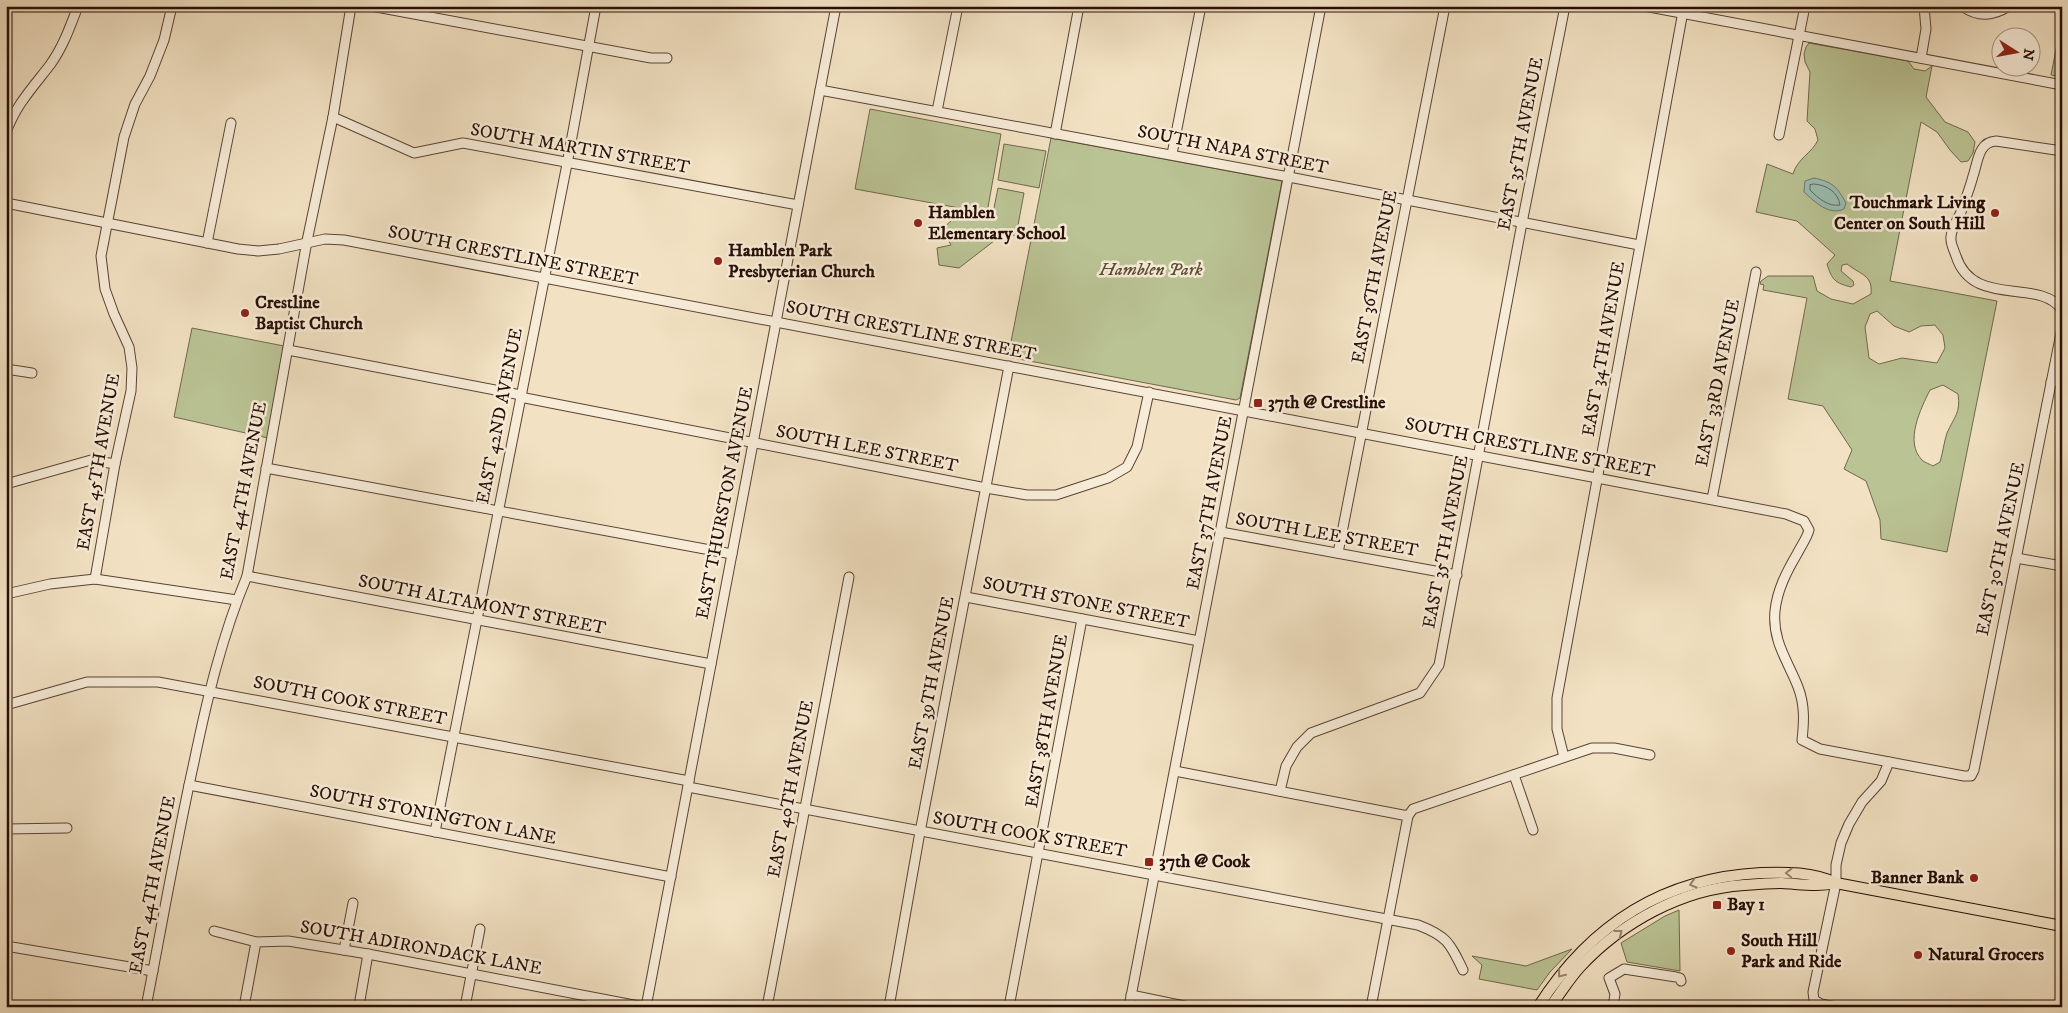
<svg xmlns="http://www.w3.org/2000/svg" width="2068" height="1013" font-family="'IM FELL DW Pica',serif">
<rect width="100%" height="100%" fill="#f2e2c3"/>
<filter id="stains"><feTurbulence type="fractalNoise" baseFrequency=".004" numOctaves="4"/><feColorMatrix values="0 0 0 0 .2 0 0 0 0 .09 0 0 0 0 .02 0 0 0 .5 -.17"/></filter>
<radialGradient id="worn" r=".72"><stop offset=".6" stop-color="#630" stop-opacity="0"/><stop offset="1" stop-color="#630" stop-opacity=".3"/></radialGradient>
<g fill="#bac394" stroke="#70684c" fill-rule="evenodd">
<polygon points="2062,19 2062,77 2051,75"/>
<path d="M1809,43l99,18 6,8 11,2 7,-5 -6,31 19,25 23,10 7,10 -2,11 -5,8 -7,1 -11,-12 -13,-18 -16,-10 -31,159 107,20 -50,251 -66,-13 -1,-19 -14,-39 -22,-12 8,-19 -29,-44 -35,-7 19,-101 -44,-8 1,-5 -4,-1 1,-3 7,-5h45l4,15 14,8 22,5 18,-10c2,-19 -10,-19 -24,-30l-5,1 -1,6 12,10 1,4 -3,2c-16,-4 -19,-7 -24,-23l8,-9 -38,-34 -41,-9 11,-48 26,10c4,-15 19,-21 25,-34l-3,-11 -8,-8 3,-49 -5,-10 -1,-8 2,-7zM1877,311l17,15 15,6 12,-6 14,-1 8,10 2,13 -8,15 -35,-5 -23,6 -10,-6 -4,-31 5,-13zM1943,385l15,9c3,19 -4,23 -11,39 -3,9 -4,19 -7,29l-7,4c-3,-2 -8,-3 -11,-6 -18,-18 -1,-52 8,-70z"/>
<polygon points="870,109 1001,134 987,213 855,189"/>
<polygon points="1051,138 1282,181 1240,398 1236,400 1008,357"/>
<polygon points="1004,144 1046,151 1039,188 998,180"/>
<polygon points="998,188 1024,193 1016,236 992,231 994,241 959,268 939,265 937,248 951,245 942,229 961,212 992,218"/>
<polygon points="192,328 284,346 268,438 174,417"/>
<polygon points="1679,910 1680,971 1627,962 1621,943 1665,916"/>
<polygon points="1572,949 1550,972 1537,990 1479,979 1482,965 1472,956 1526,966"/>
</g>
<path fill="#9bbeb3" stroke="#6d786d" d="M1814,178c19,4 23,9 32,25l-2,6c-15,7 -29,-7 -40,-17l1,-11z"/>
<g fill="none" stroke-linecap="round" stroke-linejoin="round">
<path stroke="#61665c" stroke-width="1" d="M1814,184c13,1 24,8 26,21 -12,2 -22,-7 -30,-15v-5z"/>
<g stroke="#5a4334" stroke-width="11">
<g id="minor">
<polyline points="234,6 236,6"/>
<polyline points="371,6 651,58 667,58"/>
<polyline points="1644,6 2062,85"/>
<path d="M1962,6c17,12 31,10 47,0"/>
<polyline points="1921,58 1926,29 1924,6"/>
<polyline points="820,90 1289,177 1639,245"/>
<polyline points="937,111 958,6"/>
<polyline points="333,117 414,153 463,143 798,205"/>
<path d="M6,133c9,-27 27,-46 44,-68 13,-18 20,-38 28,-59"/>
<polyline points="1055,134 1079,6"/>
<polyline points="1779,135 1805,6"/>
<path d="M2062,151l-66,-10c-18,1 -18,21 -23,35 -3,12 -8,24 -12,36 -3,7 -10,17 -10,25 -1,6 3,13 5,19 17,53 84,21 106,54"/>
<polyline points="1172,154 1201,6"/>
<path d="M6,203l232,46 20,2 21,-2 46,-10 19,1 1442,274 18,7 5,9c-2,8 -8,16 -12,24 -10,17 -20,36 -22,57 -3,30 13,50 23,76 7,18 6,35 4,53l18,9 144,27h7l3,-6 88,-442"/>
<polyline points="207,243 231,123"/>
<polyline points="288,350 521,395"/>
<polyline points="6,369 32,373"/>
<polyline points="2051,382 2062,380"/>
<polyline points="520,397 986,488 1027,495 1056,495 1108,478 1127,467 1137,447 1149,392"/>
<polyline points="266,468 732,554"/>
<polyline points="6,484 91,460 115,464"/>
<polyline points="1712,499 1756,272"/>
<polyline points="1221,532 1457,575"/>
<polyline points="1338,553 1445,6"/>
<polyline points="2016,558 2062,566"/>
<polyline points="247,576 711,664"/>
<polyline points="95,579 115,464 131,391 132,368 129,347 114,314 105,289 101,256 124,137 135,104 150,76 164,40 172,6"/>
<polyline points="6,594 50,584 95,579 237,600"/>
<polyline points="966,597 1199,641"/>
<polyline points="6,705 87,682 158,682 689,781"/>
<polyline points="1564,757 1557,729 1557,698 1684,6"/>
<polyline points="1175,771 1408,816 1413,809 1592,748 1614,748 1650,755"/>
<polyline points="1514,775 1533,830"/>
<polyline points="189,785 671,877"/>
<path d="M688,787l730,138c29,11 32,18 45,45"/>
<polyline points="1280,791 1286,766 1297,747 1311,733 1420,693 1439,665 1522,223 1565,6"/>
<polyline points="6,829 67,828"/>
<polyline points="435,832 567,164 596,6"/>
<polyline points="214,931 256,942"/>
<polyline points="6,946 153,971"/>
<polyline points="344,950 353,903"/>
<polyline points="1131,995 1189,1007"/>
<polyline points="360,1000 368,954"/>
<path d="M146,1007c16,-82 30,-164 48,-245 13,-63 28,-126 53,-186l60,-335 26,-124 18,-111"/>
<polyline points="244,1007 256,942 288,941 368,954 644,1007"/>
<polyline points="465,1007 480,929"/>
<polyline points="646,1007 836,6"/>
<polyline points="767,1007 849,577"/>
<polyline points="889,1007 920,832 1009,366"/>
<polyline points="1009,1007 1082,619"/>
<polyline points="1129,1007 1321,6"/>
<polyline points="1371,1007 1408,816"/>
<polyline points="1613,1007 1615,994 1609,978 1624,969 1676,977 1680,978 1681,981"/>
<polyline points="1836,1007 1821,1004 1814,1000 1813,992 1836,883 1836,865 1841,843 1849,824 1862,802 1881,781 1889,762"/>
</g>
</g>
<g stroke="#270e05" stroke-width="12">
<g id="major">
<path d="M1538,1007c52,-82 124,-129 223,-134 25,-1 52,-1 75,10l226,43"/>
<path d="M1550,1007c10,-13 19,-28 30,-40 42,-45 102,-78 164,-82 13,-1 26,-2 38,-2 19,1 36,4 54,0"/>
</g>
</g>
<use href="#minor" stroke="#f7ecd8" stroke-width="9"/>
<use href="#major" stroke="#f2e2c3" stroke-width="10"/>
</g>
<defs><path id="oneway-chevron" d="M-2-3.5L2.5 0L-2 3.5" fill="none" stroke-width="1.6" stroke-linecap="round" stroke-linejoin="round" transform="scale(1.25)"/></defs>
<g stroke="#97836e">
<use href="#oneway-chevron" transform="translate(1789 873) rotate(-179)"/>
<use href="#oneway-chevron" transform="translate(1693 884) rotate(163)"/>
<use href="#oneway-chevron" transform="translate(1619 933) rotate(-37)"/>
<use href="#oneway-chevron" transform="translate(1561 974) rotate(129)"/>
</g>
<g fill="#8f2418" stroke="#f7ecd8" stroke-width="2">
<circle cx="1995" cy="213" r="5"/>
<circle cx="918" cy="223" r="5"/>
<circle cx="718" cy="261" r="5"/>
<circle cx="245" cy="313" r="5"/>
<rect x="1253" y="398" width="10" height="10" rx="2.5"/>
<rect x="1144" y="857" width="10" height="10" rx="2.5"/>
<circle cx="1974" cy="878" r="5"/>
<rect x="1712" y="900" width="10" height="10" rx="2.5"/>
<circle cx="1731" cy="951" r="5"/>
<circle cx="1918" cy="955" r="5"/>
</g>
<g text-anchor="middle" dominant-baseline="central" stroke-width="5" stroke-linejoin="round" paint-order="stroke">
<g font-size="18" fill="#270e05" stroke="#f7ecd8">
<text transform="translate(1521 144) rotate(-79)">EAST 35TH AVENUE</text>
<text transform="translate(580 149) rotate(10)">SOUTH MARTIN STREET</text>
<text transform="translate(1233 150) rotate(11)">SOUTH NAPA STREET</text>
<text transform="translate(513 256) rotate(11)">SOUTH CRESTLINE STREET</text>
<text transform="translate(1375 277) rotate(-79)">EAST 36TH AVENUE</text>
<text transform="translate(911 331) rotate(11)">SOUTH CRESTLINE STREET</text>
<text transform="translate(1604 349) rotate(-80)">EAST 34TH AVENUE</text>
<text transform="translate(1718 383) rotate(-79)">EAST 33RD AVENUE</text>
<text transform="translate(500 416) rotate(-79)">EAST 42ND AVENUE</text>
<text transform="translate(1530 448) rotate(11)">SOUTH CRESTLINE STREET</text>
<text transform="translate(867 449) rotate(11)">SOUTH LEE STREET</text>
<text transform="translate(99 462) rotate(-80)">EAST 45TH AVENUE</text>
<text transform="translate(244 491) rotate(-79)">EAST 44TH AVENUE</text>
<text transform="translate(725 503) rotate(-79)">EAST THURSTON AVENUE</text>
<text transform="translate(1210 503) rotate(-79)">EAST 37TH AVENUE</text>
<text transform="translate(1327 535) rotate(10)">SOUTH LEE STREET</text>
<text transform="translate(1446 542) rotate(-79)">EAST 35TH AVENUE</text>
<text transform="translate(2001 549) rotate(-78)">EAST 30TH AVENUE</text>
<text transform="translate(1086 603) rotate(11)">SOUTH STONE STREET</text>
<text transform="translate(482 605) rotate(11)">SOUTH ALTAMONT STREET</text>
<text transform="translate(932 683) rotate(-79)">EAST 39TH AVENUE</text>
<text transform="translate(350 701) rotate(11)">SOUTH COOK STREET</text>
<text transform="translate(1047 721) rotate(-80)">EAST 38TH AVENUE</text>
<text transform="translate(791 789) rotate(-79)">EAST 40TH AVENUE</text>
<text transform="translate(433 815) rotate(11)">SOUTH STONINGTON LANE</text>
<text transform="translate(1030 835) rotate(10)">SOUTH COOK STREET</text>
<text transform="translate(153 885) rotate(-79)">EAST 44TH AVENUE</text>
<text transform="translate(421 948) rotate(10)">SOUTH ADIRONDACK LANE</text>
</g>
<g font-size="18" font-weight="bold" fill="#270e05" stroke="#f7ecd8" text-anchor="start">
<text x="1985" y="203" text-anchor="end">Touchmark Living<tspan x="1985" dy="21">Center on South Hill</tspan></text>
<text x="928" y="213">Hamblen<tspan x="928" dy="21">Elementary School</tspan></text>
<text x="728" y="251">Hamblen Park<tspan x="728" dy="21">Presbyterian Church</tspan></text>
<text x="255" y="303">Crestline<tspan x="255" dy="21">Baptist Church</tspan></text>
<text x="1268" y="403">37th @ Crestline</text>
<text x="1159" y="862">37th @ Cook</text>
<text x="1964" y="878" text-anchor="end">Banner Bank</text>
<text x="1727" y="905">Bay 1</text>
<text x="1741" y="941">South Hill<tspan x="1741" dy="21">Park and Ride</tspan></text>
<text x="1928" y="955">Natural Grocers</text>
</g>
<g font-size="18" font-style="italic" fill="#5a4d37" stroke="#f7ecd8">
<text x="1151" y="270">Hamblen Park</text>
</g>
</g>
<rect width="2068" height="1013" fill="none" stroke="#f2e2c3" stroke-width="25"/>
<rect x="8" y="8" width="2053" height="998" fill="none" stroke="#270e05" stroke-width="2.5"/>
<rect x="12" y="12" width="2043" height="988" fill="none" stroke="#270e05"/>
<g transform="translate(2016 52) rotate(101)"><circle r="24" fill="#f7ecd8" stroke="#a49384"/>
<path d="M0-4L9 19L0 12L-9 19Z" fill="#8f2418"/>
<text y="-8" font-size="14" font-weight="bold" text-anchor="middle" fill="#270e05">N</text>
</g>
<rect width="100%" height="100%" filter="url(#stains)"/>
<rect width="100%" height="100%" fill="url(#worn)"/>
</svg>
